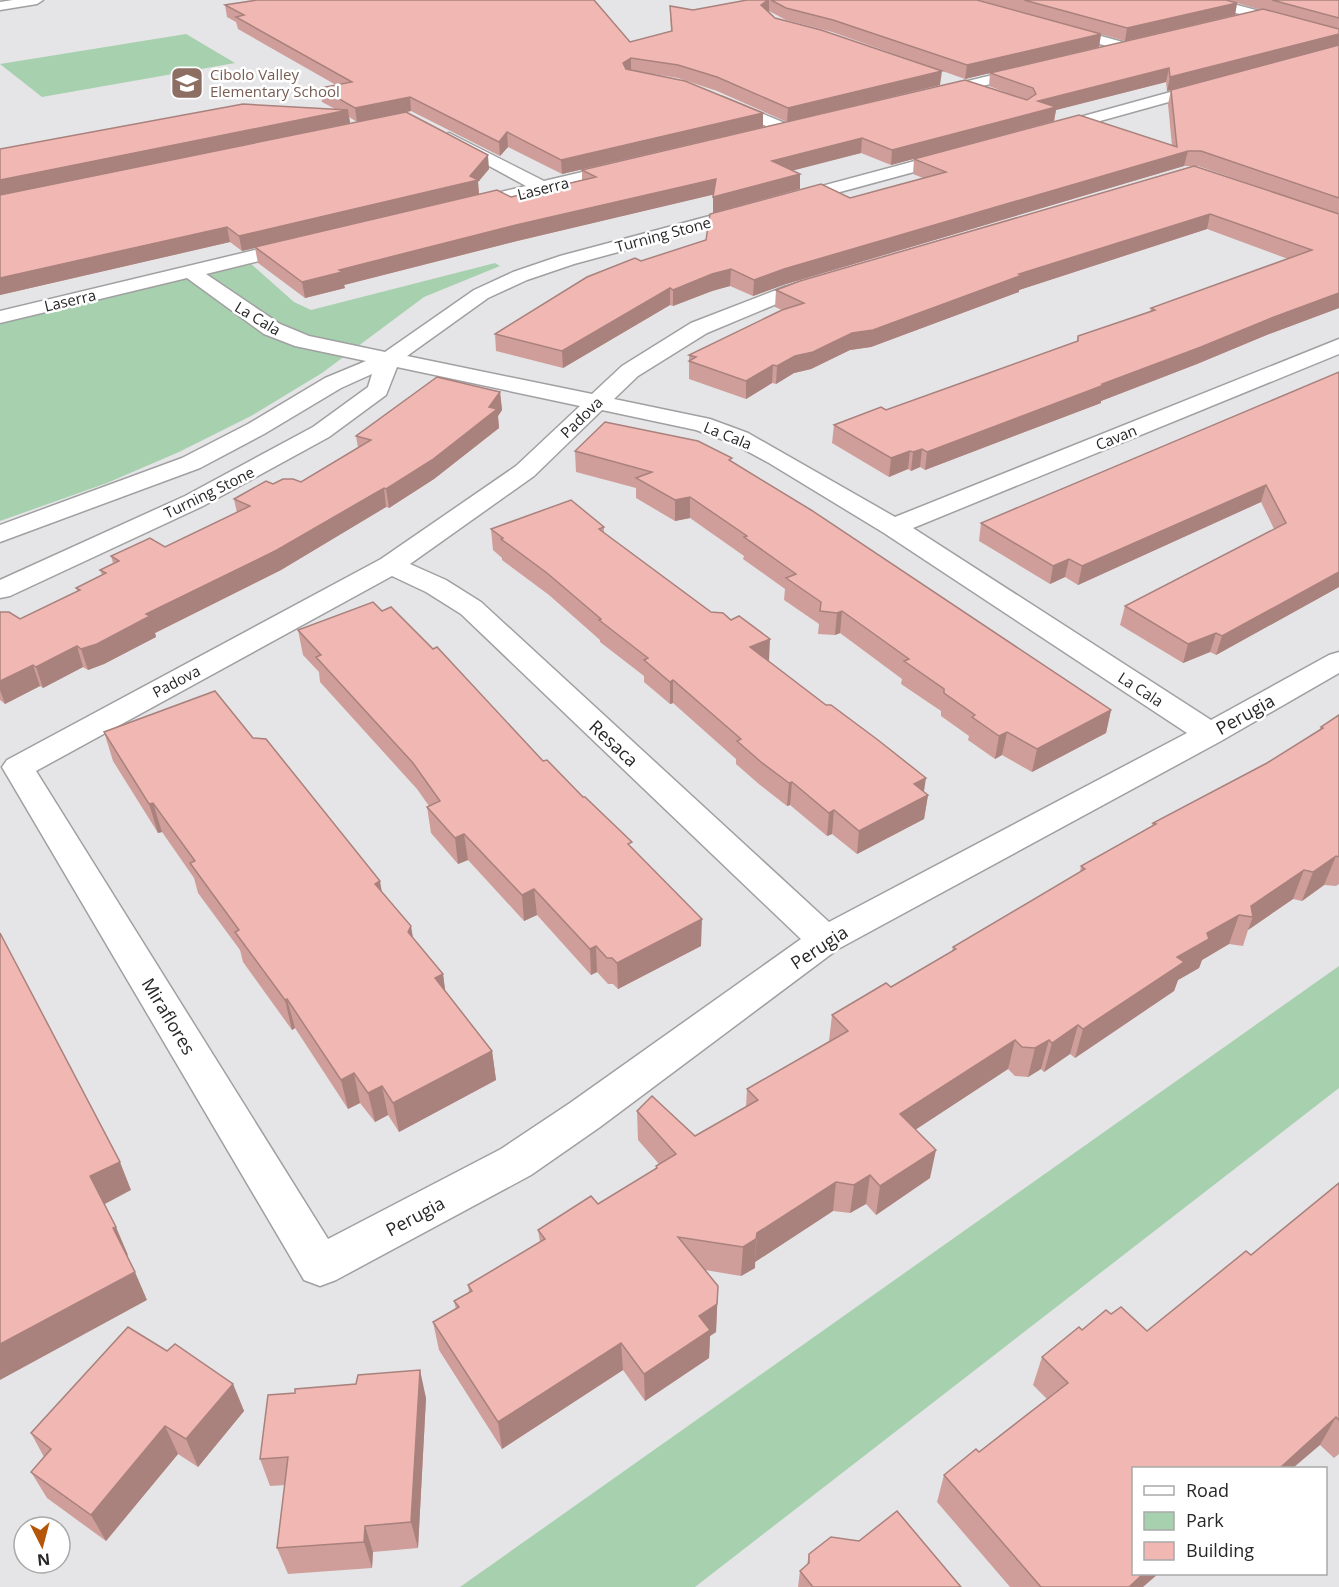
<svg xmlns="http://www.w3.org/2000/svg" width="1339" height="1587" font-family="'Open Sans',sans-serif">
<rect width="100%" height="100%" fill="#e5e5e7"/>
<g fill="#a7d0ae">
<polygon points="186,34 235,63 42,97 0,64"/>
<polygon points="250,263 294,302 311,310 495,263 500,266 424,297 322,373 251,416 179,452 107,483 0,521 0,324"/>
<polygon points="1339,966 1339,1088 695,1587 460,1587"/>
</g>
<g fill="none" stroke-linecap="round" stroke-linejoin="round">
<g stroke="#a0a0a2" stroke-width="3">
<g id="street">
<polygon points="1197,0 1218,0 1339,32 1339,40 1198,3"/>
<polygon points="1057,24 1130,44 1132,47 1125,51 1052,31 1050,28 1052,25"/>
<polygon points="1033,65 1038,66 1040,69 1038,72 932,99 924,94 927,91"/>
<polygon points="1214,80 1222,85 1219,88 1046,136 1038,131 1040,128"/>
<polygon points="722,97 792,126 794,129 792,132 780,132 717,105 714,102 717,99"/>
<polygon points="449,133 544,181 625,162 631,163 634,167 631,171 465,211 459,210 456,206 459,202 526,186 443,141 441,138"/>
<path d="M956,150l6,1 2,4 -2,4 -388,105 -47,16 -39,18 -81,58 185,38 30,-28 69,-43 93,-36 35,-10 7,2 3,4 -3,4 -28,8 -91,38 -69,43 -24,23 96,20 38,14 147,84 444,-178v15l-426,174 298,192 118,-65 10,-3v21l-118,68 -383,208 -238,178 -69,48 -195,105 -16,6 -16,-6 -302,-513 5,-7 374,-201 135,-93 64,-60 -183,-39 -11,28 -57,42 -126,69 -193,90 -10,2v-18l185,-84 128,-69 55,-40 4,-13 -31,14 -77,46 -64,34 -200,74v-17l182,-67 66,-34 77,-46 41,-17 -71,-15 -31,-12 -77,-56 -187,45v-12l301,-72 7,2 3,4 -3,4 -102,25 74,50 29,12 76,16 89,-62 39,-18 47,-16zM602,410l94,20 36,13 37,20 115,70 303,200 -358,189 -348,-320 -35,-22 -36,-16 124,-88zM392,576l34,16 35,22 340,325 -231,164 -69,46 -173,90 -292,-468z"/>
</g>
</g>
<g stroke="#a0a0a2" stroke-width="3">
<polygon id="secondary" points="13,0 43,0 37,4 0,10 0,2"/>
</g>
<use href="#street" fill="#fff" fill-rule="evenodd"/>
<use href="#secondary" fill="#fff" fill-rule="evenodd"/>
</g>
<g fill="#cf9e9a" fill-rule="evenodd">
<path d="M747,0h230l124,34 -2,13 -134,32 -133,-47 -46,-12 -17,-9 6,7 165,67 -151,36 228,-24 -28,-11 1,-13 271,-63 -24,-7 -2,12 -110,26 -146,-41h360v308l-70,26 -72,30 -96,37v2l-176,67 -5,-3 -9,4 -3,-2 -19,8 -57,-34 2,-18 52,-15 103,-37 88,-32 1,-5 72,-24 1,-4 137,-49 -81,-30 -188,61v2l-148,55 -21,3 -39,19 -17,4 -18,11 -4,-1 -26,16 -57,-20v-24l93,-45 -7,-3 1,-17 417,-124h-9l-401,119 -30,11 -23,-10 -18,5 -39,15 -3,-1 -107,63 -67,-17 -1,-17 146,-73 209,-63 73,-20 -10,-4 1,-15 258,-13 -4,-42 3,-14 138,-36 -142,37 -1,-9 -110,28 -2,11 -163,44 -30,-12 -69,17 -78,24 -197,47 -173,44 1,3 -40,10 -47,-35 -3,-15 -13,3 -12,-9 -230,53v-146l335,-40 -13,-7 -2,-14 16,-3 -98,-56 -2,-7 -9,-5 -2,-12 405,37 41,-11 -1,-25 23,4zM653,74l25,4 39,13 70,31 -24,5zM411,111l89,45 8,-9 54,27 184,-43 -164,39v10l-71,17 -32,-3 -1,-12 11,-13 -139,-46 -1,-6 8,5zM1195,166h3l72,25z"/>
<polygon points="1339,372 1339,587 1216,655 1210,652 1183,663 1120,625 1125,606 1274,529 1261,502 1078,585 1065,577 1050,584 979,541 981,523"/>
<polygon points="500,392 502,410 498,416 499,428 434,479 389,508 386,507 281,570 155,633 156,637 104,664 88,670 83,667 43,688 40,686 5,704 0,700 0,612 20,619 78,592 76,588 102,575 100,570 113,563 111,556 165,547 237,513 234,499 273,484 301,482 358,448 356,436"/>
<polygon points="575,451 732,461 1111,710 1106,733 1032,772 1002,755 995,759 968,740 969,736 941,716 941,711 901,684 902,679 840,633 835,635 818,634 819,624 784,600 785,589 743,559 744,556 690,518 675,521 636,498 636,488 576,472"/>
<polygon points="604,527 604,533 769,661 928,795 924,819 857,854 832,834 827,836 790,805 787,806 760,785 736,764 736,759 673,703 670,704 644,682 644,676 600,642 600,640 549,595 502,560 502,558 493,550 491,529"/>
<polygon points="298,630 543,761 632,848 701,946 618,989 613,984 608,984 597,972 591,975 537,915 524,921 468,860 458,864 431,833 427,807 429,806 417,789 320,682 319,672 303,655"/>
<polygon points="1339,715 1339,884 1336,886 1324,885 1302,901 1293,899 1248,930 1243,946 1229,944 1202,960 1199,968 1178,980 1174,991 1075,1058 1070,1054 1044,1072 1041,1069 1028,1077 1015,1076 1008,1069 915,1130 930,1178 876,1215 866,1204 850,1213 833,1211 755,1262 755,1268 741,1276 705,1270 718,1286 716,1332 710,1336 709,1358 645,1401 623,1370 502,1449 439,1350 433,1322 456,1309 454,1301 469,1292 468,1285 540,1242 538,1230 598,1204 656,1169 656,1166 659,1164 638,1140 637,1111 695,1136 746,1107 747,1089 829,1041 832,1015 891,987 952,951 953,947 1080,872 1081,866 1152,826 1153,823 1267,763 1319,731 1321,727"/>
<polygon points="104,732 253,738 382,892 413,938 443,974 445,991 492,1051 496,1080 399,1132 388,1115 375,1122 360,1103 348,1109 295,1028 292,1030 243,962 240,950 198,893 194,878 162,832 158,833 113,761"/>
<polygon points="1339,1183 1339,1454 1334,1458 1320,1445 1134,1468 1143,1587 1010,1587 937,1502 944,1475 979,1452 1047,1399 1033,1385 1042,1357 1082,1330 1111,1314 1147,1331 1251,1255"/>
<polygon points="167,1351 233,1384 244,1411 198,1467 178,1454 106,1541 47,1498 31,1472 44,1457 31,1433"/>
<polygon points="426,1398 418,1548 373,1552 372,1568 288,1574 277,1548 285,1485 270,1486 260,1459"/>
<polygon points="809,1554 961,1587 798,1587 800,1571 807,1565"/>
</g>
<g fill="#a9817d">
<polygon points="768,0 769,0 769,11 761,17 761,5"/>
<polygon points="1237,3 1235,15 1125,41 1127,28"/>
<polygon points="1101,34 1099,47 965,79 967,65"/>
<polygon points="1339,34 1339,46 1167,91 1170,77"/>
<polygon points="631,58 631,71 623,76 623,63"/>
<polygon points="1169,68 1166,82 1056,110 1054,121 891,165 892,150 1038,101"/>
<polygon points="942,71 940,85 787,122 788,108"/>
<polygon points="410,97 411,111 357,122 355,108"/>
<polygon points="348,110 350,123 0,196 0,180"/>
<polygon points="763,113 763,127 562,174 561,160"/>
<polygon points="507,132 508,147 500,156 499,142"/>
<polygon points="862,138 861,153 772,176 772,161"/>
<polygon points="1188,151 1184,166 783,285 753,296 754,280 784,269"/>
<polygon points="488,155 489,169 478,182 479,195 242,251 239,236 470,176"/>
<polygon points="800,174 800,189 713,213 713,197"/>
<polygon points="716,179 716,194 517,241 344,285 345,288 305,298 302,282 339,270 516,225"/>
<polygon points="1210,214 1207,229 1019,290 1019,292 871,347 850,350 811,369 794,373 776,384 777,366 795,356 852,333 1019,274"/>
<polygon points="227,227 230,242 0,295 0,278"/>
<polygon points="731,269 730,286 712,291 673,306 673,290 712,274"/>
<polygon points="670,288 670,305 563,368 562,351"/>
<polygon points="1339,293 1339,308 1269,334 1197,364 1101,401 1101,403 925,470 927,452 1274,317"/>
<polygon points="773,365 772,383 746,399 746,381"/>
<polygon points="500,392 502,410 498,416 499,428 434,479 389,508 386,489 489,407"/>
<polygon points="922,449 920,467 911,471 913,452"/>
<polygon points="910,451 908,469 889,477 891,458"/>
<polygon points="1266,485 1261,502 1078,585 1082,566"/>
<polygon points="384,488 386,507 281,570 155,633 156,637 104,664 88,670 81,649 146,614"/>
<polygon points="690,497 690,518 675,521 675,500"/>
<polygon points="1069,559 1065,577 1050,584 1053,566"/>
<polygon points="1339,572 1339,587 1216,655 1222,636"/>
<polygon points="842,611 840,633 835,635 837,613"/>
<polygon points="1216,633 1210,652 1183,663 1188,644"/>
<polygon points="770,639 769,661 750,647"/>
<polygon points="77,646 83,667 43,688 36,667"/>
<polygon points="33,665 40,686 5,704 0,690 0,681"/>
<polygon points="673,680 673,703 670,704 670,682"/>
<polygon points="1111,710 1106,733 1032,772 1037,749"/>
<polygon points="1007,732 1002,755 995,759 999,736"/>
<polygon points="926,778 923,798 928,795 924,819 857,854 859,831 914,784"/>
<polygon points="792,782 790,805 787,806 789,783"/>
<polygon points="153,803 162,832 158,833 149,804"/>
<polygon points="834,810 832,834 827,836 829,813"/>
<polygon points="464,834 468,860 458,864 455,838"/>
<polygon points="1336,856 1324,885 1302,901 1313,872"/>
<polygon points="1304,870 1293,899 1248,930 1253,917 1251,906"/>
<polygon points="380,881 385,911 375,884"/>
<polygon points="534,889 537,915 524,921 522,895"/>
<polygon points="1239,915 1229,944 1202,960 1199,968 1178,980 1174,991 1075,1058 1083,1029 1207,933"/>
<polygon points="702,919 701,946 618,989 617,963"/>
<polygon points="411,926 416,955 408,932"/>
<polygon points="596,946 597,972 591,975 590,949"/>
<polygon points="443,974 447,1004 435,978"/>
<polygon points="287,999 295,1028 292,1030 285,1000"/>
<polygon points="1078,1025 1070,1054 1044,1072 1052,1043"/>
<polygon points="1015,1040 1008,1069 895,1143 900,1114"/>
<polygon points="1049,1040 1041,1069 1028,1077 1035,1048"/>
<polygon points="492,1051 496,1080 399,1132 393,1103"/>
<polygon points="354,1073 360,1103 348,1109 341,1080"/>
<polygon points="382,1086 388,1115 375,1122 368,1093"/>
<polygon points="936,1150 930,1178 876,1215 880,1186"/>
<polygon points="120,1162 131,1190 103,1205 90,1176"/>
<polygon points="870,1175 866,1204 850,1213 854,1185"/>
<polygon points="836,1182 833,1211 755,1262 757,1233"/>
<polygon points="116,1227 128,1255 125,1257 113,1228"/>
<polygon points="756,1239 755,1268 741,1276 743,1247"/>
<polygon points="135,1272 147,1300 0,1380 0,1344"/>
<polygon points="718,1286 716,1332 710,1336 709,1358 645,1401 644,1374"/>
<polygon points="621,1343 623,1370 502,1449 498,1422"/>
<polygon points="420,1370 426,1398 418,1548 411,1522"/>
<polygon points="233,1384 244,1411 198,1467 186,1439"/>
<polygon points="1336,1417 1320,1445 1293,1468 1280,1468"/>
<polygon points="165,1426 178,1454 106,1541 91,1515"/>
<polygon points="365,1526 373,1552 372,1568 364,1542"/>
<polygon points="1143,1574 1158,1574 1143,1587 1129,1587"/>
</g>
<g fill="#f1b8b3" stroke="#a9817d" stroke-width="1.5">
<polygon points="257,0 594,0 630,42 672,31 670,6 693,10 747,0 768,0 761,5 775,18 821,30 942,71 788,108 717,77 678,65 631,58 623,63 626,69 685,81 763,113 561,160 507,132 499,142 410,97 355,108 320,88 352,82 236,17 244,15 225,5"/>
<polygon points="771,0 977,0 1101,34 967,65 833,20 786,8"/>
<polygon points="1024,0 1226,0 1237,3 1127,28"/>
<polygon points="1272,0 1339,0 1339,18"/>
<polygon points="1263,9 1339,29 1339,34 1170,77 1169,68 1038,101 1056,107 892,150 862,138 772,161 800,174 713,197 716,179 516,225 339,270 342,272 302,282 255,247 497,190 511,197 596,177 582,170 965,80 1027,100 1036,94 1033,88 990,73"/>
<polygon points="1339,45 1339,198 1201,151 1188,151 784,269 754,280 731,269 712,274 673,290 670,288 562,351 495,334 587,277 635,258 641,261 706,240 710,214 821,184 850,198 946,172 914,159 1079,115 1177,147 1171,90"/>
<polygon points="243,104 348,110 0,180 0,149"/>
<polygon points="406,112 488,155 470,176 478,180 239,236 227,227 0,278 0,195"/>
<polygon points="1194,166 1339,214 1339,293 1274,317 1201,347 1102,384 1104,385 927,452 922,449 913,452 910,451 891,458 834,425 881,407 886,410 989,373 1078,341 1078,336 1155,310 1151,308 1312,250 1210,214 1019,274 1022,275 873,330 852,333 813,352 795,356 777,366 773,365 746,381 689,361 696,357 689,355 782,310 804,303 776,290 800,281"/>
<polygon points="1339,372 1339,572 1222,636 1216,633 1188,644 1125,606 1286,523 1266,485 1082,566 1069,559 1053,566 981,523"/>
<polygon points="437,377 500,392 489,407 497,409 432,460 386,489 384,488 277,550 146,614 150,616 97,644 81,649 77,646 36,667 33,665 0,681 0,612 9,612 20,619 80,590 76,588 106,573 100,570 119,561 111,556 150,538 165,547 250,506 234,499 266,481 273,484 283,479 293,479 301,482 371,440 356,436"/>
<polygon points="605,422 698,441 732,458 729,460 811,510 1111,710 1037,749 1007,732 999,736 972,717 975,715 944,693 944,689 904,661 909,659 842,611 837,613 820,611 821,602 786,578 796,574 744,537 747,536 690,497 675,500 636,478 652,472 575,451"/>
<polygon points="571,500 604,527 599,529 711,612 723,613 731,620 739,616 770,639 750,647 826,705 831,705 878,740 926,778 914,784 928,795 859,831 834,810 829,813 792,782 789,783 761,762 737,741 741,739 673,680 670,682 644,660 648,658 599,620 601,619 547,573 501,539 503,538 491,529"/>
<polygon points="373,602 382,611 391,607 433,649 437,647 543,761 547,760 583,797 585,797 632,842 628,844 702,919 617,963 612,958 607,958 596,946 590,949 534,889 522,895 464,834 455,838 427,807 440,801 413,763 316,657 321,655 298,630"/>
<polygon points="215,691 253,738 266,739 380,881 375,884 411,926 408,932 443,974 435,978 492,1051 393,1103 382,1086 368,1093 354,1073 341,1080 287,999 285,1000 235,932 239,930 190,863 195,861 153,803 149,804 104,732"/>
<polygon points="1339,715 1339,857 1336,856 1313,872 1304,870 1251,906 1253,917 1239,915 1207,933 1209,939 1177,957 1184,962 1083,1029 1078,1025 1052,1043 1049,1040 1035,1048 1022,1047 1015,1040 900,1114 936,1150 880,1186 870,1175 854,1185 836,1182 757,1233 756,1239 743,1247 678,1237 718,1286 717,1304 699,1316 710,1330 644,1374 621,1343 498,1422 433,1322 459,1307 454,1301 472,1291 468,1285 545,1239 538,1230 591,1196 598,1204 657,1168 656,1166 676,1154 637,1111 652,1096 695,1136 758,1100 747,1089 848,1031 832,1015 886,983 891,987 956,949 953,947 1085,869 1081,866 1156,824 1153,823 1267,763 1323,728 1321,727"/>
<polygon points="0,933 120,1162 90,1176 116,1227 113,1228 135,1272 0,1344"/>
<polygon points="1339,1183 1339,1420 1336,1417 1281,1467 1282,1468 1134,1468 1134,1574 1143,1574 1129,1587 1041,1587 944,1475 976,1449 979,1452 1068,1383 1042,1357 1079,1327 1082,1330 1106,1310 1111,1314 1121,1307 1147,1331 1246,1251 1251,1255"/>
<polygon points="128,1327 167,1351 175,1344 233,1384 186,1439 165,1426 91,1515 31,1472 51,1449 31,1433"/>
<polygon points="420,1370 411,1522 365,1526 364,1542 277,1548 288,1457 260,1459 268,1395 295,1393 295,1389 356,1384 358,1375"/>
<polygon points="897,1511 961,1587 813,1587 800,1571 809,1563 809,1554 831,1537 859,1541"/>
</g>
<defs>
<g id="school-square" transform="scale(1.725)"><rect x="-9" y="-9" width="18" height="18" rx="4" fill="#8d6e63" stroke="#fff"/><path d="M0-5L7-2L0 1L-7-2ZM-4 1L0 2.5L4 1V4Q0 6-4 4Z" fill="#fff"/></g>
</defs>
<g fill-rule="evenodd">
<use href="#school-square" x="187" y="83"/>
</g>
<g text-anchor="middle" dominant-baseline="central" stroke-width="5" stroke-linejoin="round" paint-order="stroke">
<g font-size="15" fill="#785e54" stroke="#fff" text-anchor="start">
<text x="210" y="74">Cibolo Valley<tspan x="210" dy="17">Elementary School</tspan></text>
</g>
<g font-size="15" fill="#272727" stroke="#fff">
<text transform="translate(543 188) rotate(-14)">Laserra</text>
<text transform="translate(663 234) rotate(-15)">Turning Stone</text>
<text transform="translate(70 300) rotate(-13)">Laserra</text>
<text transform="translate(258 318) rotate(31)">La Cala</text>
<text transform="translate(581 417) rotate(-44)">Padova</text>
<text transform="translate(728 435) rotate(22)">La Cala</text>
<text transform="translate(1116 437) rotate(-22)">Cavan</text>
<text transform="translate(209 492) rotate(-26)">Turning Stone</text>
<text transform="translate(176 681) rotate(-28)">Padova</text>
<text transform="translate(1141 689) rotate(33)">La Cala</text>
</g>
<g font-size="18" fill="#272727" stroke="#fff">
<text transform="translate(1245 714) rotate(-29)">Perugia</text>
<text transform="translate(614 743) rotate(43)">Resaca</text>
<text transform="translate(819 947) rotate(-33)">Perugia</text>
<text transform="translate(169 1016) rotate(59)">Miraflores</text>
<text transform="translate(415 1216) rotate(-28)">Perugia</text>
</g>
</g>
<rect x="1132" y="1467" width="195" height="108" fill="#ffffff" stroke="#a9a9a9" stroke-width="1.5"/>
<rect x="1144" y="1486" width="30" height="9" fill="#ffffff" stroke="#a9a9a9" stroke-width="1.5"/>
<text x="1186" y="1497" font-size="18" fill="#272727">Road</text>
<rect x="1144" y="1512" width="30" height="18" fill="#a7d0ae" stroke="#a9a9a9" stroke-width="1.5"/>
<text x="1186" y="1527" font-size="18" fill="#272727">Park</text>
<rect x="1144" y="1542" width="30" height="18" fill="#f1b8b3" stroke="#a9a9a9" stroke-width="1.5"/>
<text x="1186" y="1557" font-size="18" fill="#272727">Building</text>
<g transform="translate(42 1545) rotate(174)"><circle r="28" fill="#ffffff" stroke="#a9a9a9" stroke-width="1.5"/>
<path d="M0-4.5L10 22L0 15L-10 22Z" fill="#b45508"/>
<text y="-9" font-size="16" font-weight="bold" text-anchor="middle" fill="#272727">N</text>
</g>
</svg>
